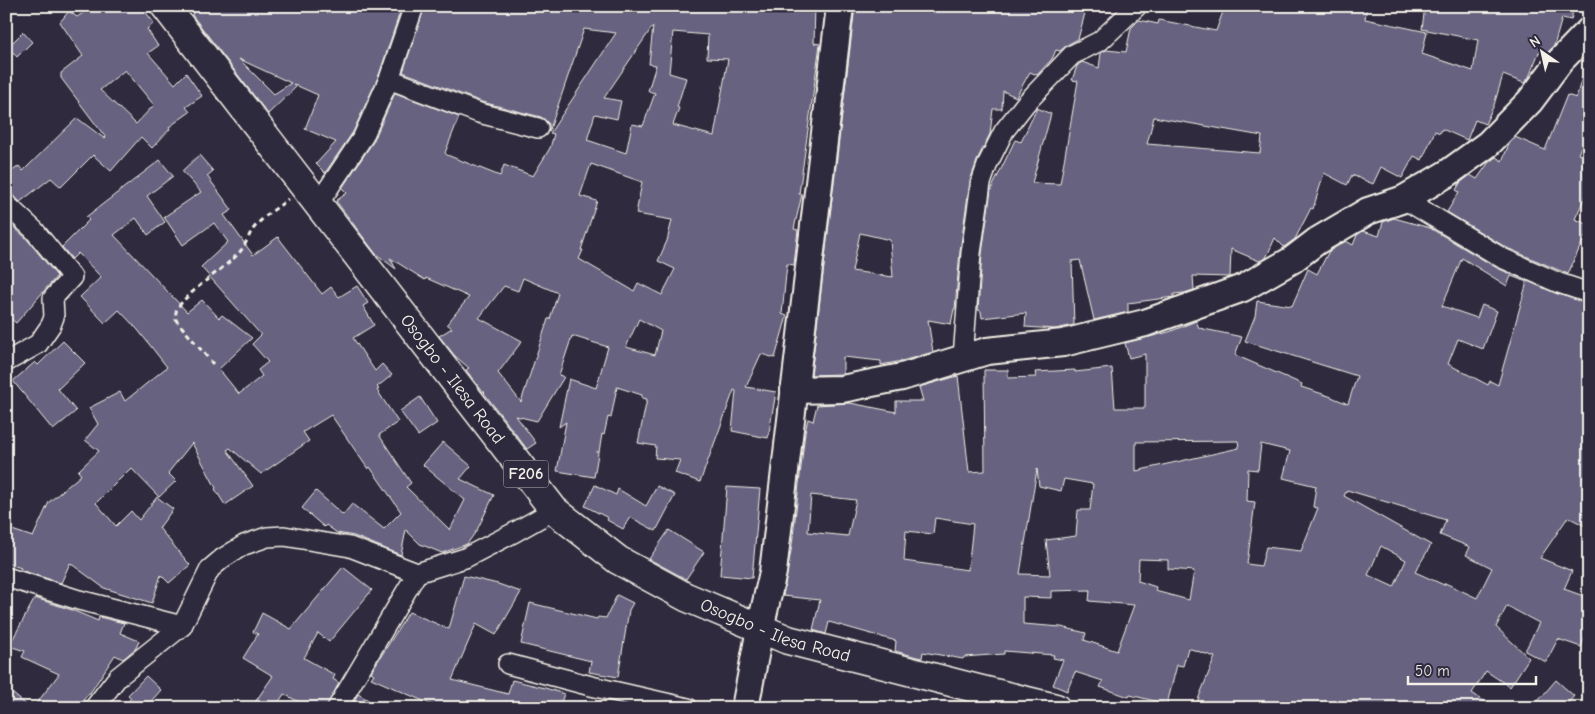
<svg xmlns="http://www.w3.org/2000/svg" width="1595" height="714" font-family="'Comic Neue',sans-serif">
<rect width="100%" height="100%" fill="#2f2a3d"/>
<filter id="ink" filterUnits="userSpaceOnUse"><feTurbulence type="fractalNoise" baseFrequency=".02" numOctaves="2"/><feDisplacementMap in="SourceGraphic" scale="10" xChannelSelector="R" yChannelSelector="G"/><feConvolveMatrix kernelMatrix="1 2 1 2 8 2 1 2 1" color-interpolation-filters="sRGB"/></filter>
<g filter="url(#ink)">
<g fill="#666280" stroke="#f4f1e8" fill-rule="evenodd">
<path d="M93,6h48l13,17 -7,6 11,17 -10,7 27,31 11,-11 16,23 -16,11 4,5 -21,15 1,2 -18,19 -11,-11 -30,34 -18,-16 -32,32 -10,-9 -31,24 -14,-15v-11l13,-10 4,5 54,-53 28,21 1,-1 -45,-60v-5l22,-17 -23,-34 9,-11 8,6zM125,70l29,35 -18,19 -36,-34z"/>
<path d="M197,6h205l-23,69 -26,57 -28,41 -9,-9 20,-22 -31,-13 13,-34 -25,-11 3,3 -28,27 -76,-99zM239,59l52,24 -17,11z"/>
<path d="M425,6h10l14,6 3,-6h363l-1,37 6,1 -21,150h3l-8,35 4,1 -4,35 -7,-1 -5,50 5,2 -12,42 -14,-4 -15,33 30,5 -8,46 -36,-7 4,-40 -2,-1 -34,92 -25,-9 5,-13 -25,-2 1,-12 -18,-3 9,-44 -5,-1v-3l-25,-8 -6,31 -3,-1 -4,18 -2,-1 -3,18h-3l2,2 -4,23 -37,-6 9,-49 -7,5 10,-48 27,9 12,-41 -36,-11 -13,39 5,2 -27,44 -21,-5 20,27 -9,6 -43,-56 1,-1h-2l-17,-22 3,-2 -14,-12 -16,-20 13,-8 -5,-4 22,-27 -43,-19 -1,2 -35,-22 6,11 -20,-15 -40,-53 11,-8 -5,-5 31,-46 22,-49 64,24 -14,36 2,2 53,21 4,-11 29,11 17,-28 4,-14 -4,-1 66,-100 -32,-4 -35,103v-8l-4,-4 -4,-3 -59,-15 -79,-30zM653,26l-4,38 7,1 -8,26 7,2 -12,33 -11,-2 -6,29 -39,-13 8,-26 22,5 4,-18 -17,-3zM673,32l35,3 -1,23 21,1 -14,77 -41,-11 6,-17 -2,-1 9,-29 -17,-5zM591,164l51,18 -6,32 36,6 -5,21 -9,20 17,8 -13,26 -24,-12 -4,8 -55,-32 4,-9h-2l16,-49 -17,-5zM523,278l35,15 -8,26h-2l-27,83 -23,-29 24,-32 -43,-23 25,-32 14,5zM639,319l22,12 -6,24 -29,-8z"/>
<path d="M855,6l73,5 1,-5h158l-9,33 -11,6 -7,6 -4,-1 -4,9 -15,16 -7,-3 -14,25 -13,-6 -1,18h-9l-3,25 -12,24 -8,23 -10,70 -5,58h-1l-3,15 -23,-4 5,32 -31,9 -21,4v-4l-38,-4v17l-32,1zM860,233l30,7 3,37 -41,-6z"/>
<path d="M1225,6h142l-2,13 62,13 -5,22 51,17 5,-31 -56,-11 3,-23h149l-3,14 -9,-2 -8,28 -8,8 -7,-2 -10,25 -5,6 -21,-8 -9,30 -9,19 -10,-4 -8,20 -25,-11 -2,4 -5,-2 -13,29 -8,-4 -12,22 -21,-11 -8,17 -21,-9 -5,10 -23,-12 -11,36 -2,-1 -16,31 -11,8 -9,-9 -9,20 -7,3 -28,-12 -1,28 -37,-1 1,14 -10,3 -10,1v3l-46,6v9l-34,8 -14,-60 -8,1 2,64 -19,4 -30,-2 1,-14 -44,5 -1,-7 -3,-1 4,-56 9,-64 24,-50 6,2 16,-34 14,6 -19,69 28,1 18,-103 -6,-1 5,-14 5,-4 17,6 2,-15 5,-3 20,2 5,-24 8,-8 19,4 1,-4 57,11zM1154,117l108,19 -2,17 -113,-9z"/>
<polygon points="23,32 32,42 17,57 8,47"/>
<polygon points="1585,67 1589,68 1589,128 1578,154 1589,157 1589,188 1575,219 1589,225 1589,227 1568,274 1507,248 1447,212 1459,192 1456,190 1460,183 1470,175 1477,179 1489,162 1496,157 1502,161 1509,144 1515,137 1545,150 1567,95 1576,98"/>
<polygon points="199,155 213,171 207,176 232,210 224,215 253,255 278,237 322,294 331,287 339,297 357,286 368,303 363,306 374,325 353,338 375,371 382,364 392,375 377,387 379,389 377,390 398,422 379,435 411,483 406,487 450,530 465,500 423,465 443,442 471,466 460,479 494,495 477,530 467,544 442,553 420,544 406,530 401,555 354,536 337,533 326,525 324,527 302,508 316,491 343,515 352,504 384,529 401,512 370,467 368,469 331,415 303,432 309,441 261,474 230,448 227,450 253,486 225,505 215,489 216,488 192,443 168,473 176,481 159,497 131,468 96,503 116,526 131,511 139,520 157,497 173,509 159,528 190,565 169,583 161,575 152,603 104,588 70,563 61,583 20,570 21,568 6,563 6,528 33,537 49,502 81,475 78,471 99,451 85,440 98,424 89,408 120,392 125,401 167,367 138,330 119,310 105,323 80,297 101,277 78,253 72,259 62,247 89,220 86,217 160,160 173,176 147,196 165,222 148,235 136,218 114,235 187,312 202,300 219,318 222,315 252,338 219,369 239,394 262,376 258,370 268,362 252,344 261,335 201,267 228,242 214,223 183,245 164,217 201,192 182,171"/>
<path d="M1394,218l36,10 67,40 58,25 34,11v224l-21,-11 -28,41 32,13 -8,18 25,9v38l-3,-1 -5,12 -23,-8 -12,23 -21,-11 14,-28 -32,-17 -11,21 33,31 -19,29 -24,-16 -14,22 22,15h-283l-14,-6 18,-45 -27,-9 -5,18 -6,-1 -10,39 -37,-9 -1,2 -29,-10 3,-6 -28,-9 -8,19 -14,-6 10,-25 -10,-2 1,-3 -50,-4v3l-40,3 -1,2 -40,-7 -1,6 -5,-1 -22,-6 1,-10 -67,-19 -3,12 -13,-4 7,-30 -37,-4 9,-51 13,-113 3,-13 5,2 4,-16 33,-2 46,9v-11h27l-4,-14 39,-11 11,96 16,-1 -1,-101h24v8l28,-1 -1,-5 40,-2v2l37,-4 3,40h30v-54l-16,4 -4,-15 44,-11 27,-11 3,7 43,9 -7,18 67,29 -1,3 28,9 19,8 9,-28 -112,-35 10,-25 2,-15 35,5 16,-37 9,5 12,-23 17,-10 7,4 4,-10 6,-4 16,5 4,-14zM1462,258l45,28 4,-10 16,6 -29,103 -8,-4 -2,4 -40,-21 10,-25 25,10 14,-38 -15,-6 -5,13 -35,-12zM1238,441l1,7 -103,23v-29zM1261,444l29,7 -7,27 33,8 -3,21 5,1 -17,43 -35,-4 -5,19 -14,-2 8,-62 -8,-1 1,-32 10,1zM1037,469l2,17 22,5 3,-12 29,5 -3,26h-12l-2,26 -30,4 4,35 -30,-1zM1347,490l99,30 -6,15 30,12 -4,8 26,13 -15,30 -32,-15 -1,2 -29,-13 16,-27 -87,-49zM811,495l45,5 -8,36 -40,-4zM935,518l38,6 -5,46 -64,-9 2,-30 27,3zM1381,546l25,14 -12,27 -26,-12zM1139,559l29,1v9l26,2 -5,29 -34,-9 1,-4 -18,-6zM1090,590l-1,11 45,4 -17,46 -33,-11 2,-7 -25,-6 -38,-3v-27l28,1v-7z"/>
<polygon points="6,220 26,238 57,276 16,323 6,315"/>
<polygon points="63,341 85,363 58,389 76,411 53,430 13,381 35,362 38,365"/>
<polygon points="420,397 437,423 418,436 400,411"/>
<polygon points="595,485 616,495 618,489 646,506 657,486 675,495 656,531 630,517 623,529 607,520 608,518 585,506"/>
<polygon points="727,487 760,489 752,578 720,575"/>
<polygon points="669,530 704,552 686,579 649,559"/>
<polygon points="343,567 372,590 329,642 318,633 304,658 335,675 333,679 339,683 326,708 310,708 284,694 275,708 251,708 273,676 243,658 258,634 253,632 262,613 291,629"/>
<polygon points="464,576 498,584 521,592 496,635 476,624 452,680 508,694 512,680 545,688 564,694 559,708 439,708 371,678 374,674 371,672 409,612 449,629"/>
<polygon points="617,595 633,603 629,610 618,677 589,672 591,661 521,644 530,603 597,619 598,617 606,618"/>
<polygon points="35,598 72,610 98,621 99,617 124,623 120,633 139,641 136,648 123,659 115,655 90,693 89,693 77,708 33,708 59,674 22,657 25,651 9,646"/>
<polygon points="146,676 161,690 145,708 123,708 131,698 128,695"/>
<polygon points="1556,680 1574,696 1564,708 1532,708"/>
<polygon points="6,688 30,708 6,708"/>
<polygon points="358,694 382,708 350,708"/>
</g>
<g fill="none" stroke-linecap="round" stroke-linejoin="round">
<g stroke="#f4f1e8" stroke-width="22">
<g id="minor">
<polyline points="389,79 479,113 538,128"/>
<polyline points="1404,199 1502,258 1559,283 1589,293"/>
<polyline points="6,204 34,230 72,277 53,298 54,317 51,325 38,344 6,362"/>
<polyline points="318,204 363,137 389,79 414,6"/>
<polyline points="963,358 971,253 981,183 988,163 1004,131 1026,103 1072,55 1100,41 1137,6"/>
<polyline points="6,577 79,600 182,626"/>
<polyline points="508,664 591,686 688,708"/>
<polyline points="94,708 118,677 182,626 210,569 223,558 244,545 267,537 284,536 350,547 417,573 465,558 515,532 554,510"/>
<polyline points="337,708 417,573"/>
</g>
</g>
<g stroke="#f4f1e8" stroke-width="30">
<g id="secondary">
<polyline points="794,390 842,389 902,377 987,351 1063,343 1145,323 1243,288 1292,260 1317,241 1368,211 1404,199 1448,173 1488,144 1530,101 1560,61 1589,31"/>
<polyline points="745,708 760,629 773,572 840,6"/>
</g>
</g>
<g stroke="#f4f1e8" stroke-width="31">
<g id="primary">
<path id="s1" d="M165,6l389,504 64,50 68,37 102,43 190,49 78,19"/>
</g>
</g>
<path stroke="#f4f1e8" stroke-width="3" stroke-dasharray="5 4" stroke-linecap="butt" d="M213,364l-37,-44c0,-5 -1,-7 1,-11 10,-17 45,-39 60,-54 7,-7 10,-15 14,-23 9,-14 25,-23 37,-33"/>
<use href="#minor" stroke="#2f2a3d" stroke-width="19"/>
<use href="#secondary" stroke="#2f2a3d" stroke-width="26"/>
<use href="#primary" stroke="#2f2a3d" stroke-width="28"/>
</g>
</g>
<g text-anchor="middle" dominant-baseline="central" stroke-width="5" stroke-linejoin="round" paint-order="stroke">
<rect fill="#2f2a3d" stroke="#b9b5b5" stroke-width="1" x="503.5" y="460.5" width="45" height="27" rx="4"/>
<g font-size="16" font-weight="bold" fill="#f4f1e8">
<text x="526" y="474">F206</text>
</g>
<g font-size="18" fill="#f4f1e8" stroke="#2f2a3d">
<text stroke="none"><textPath href="#s1" startOffset="471">Osogbo - Ilesa Road</textPath></text>
<text stroke="none"><textPath href="#s1" startOffset="891">Osogbo - Ilesa Road</textPath></text>
</g>
</g>
<rect width="1595" height="714" fill="none" stroke="#2f2a3d" stroke-width="25"/>
<rect x="12" y="12" width="1570" height="689" fill="none" stroke="#f4f1e8" stroke-width="2" filter="url(#ink)"/>
<g transform="translate(1542 52) rotate(326)" stroke="#2f2a3d" stroke-width="4" paint-order="stroke">
<path d="M0-4L9 19L0 12L-9 19Z" fill="#f4f1e8"/>
<text y="-8" font-size="14" font-weight="bold" text-anchor="middle" fill="#f4f1e8">N</text>
</g>
<path d="M1408 676v8h128v-8" fill="none" stroke="#f4f1e8" stroke-width="2.5"/>
<text x="1415" y="676" font-size="15" fill="#f4f1e8" stroke="#2f2a3d" stroke-width="4" paint-order="stroke">50 m</text>
</svg>
